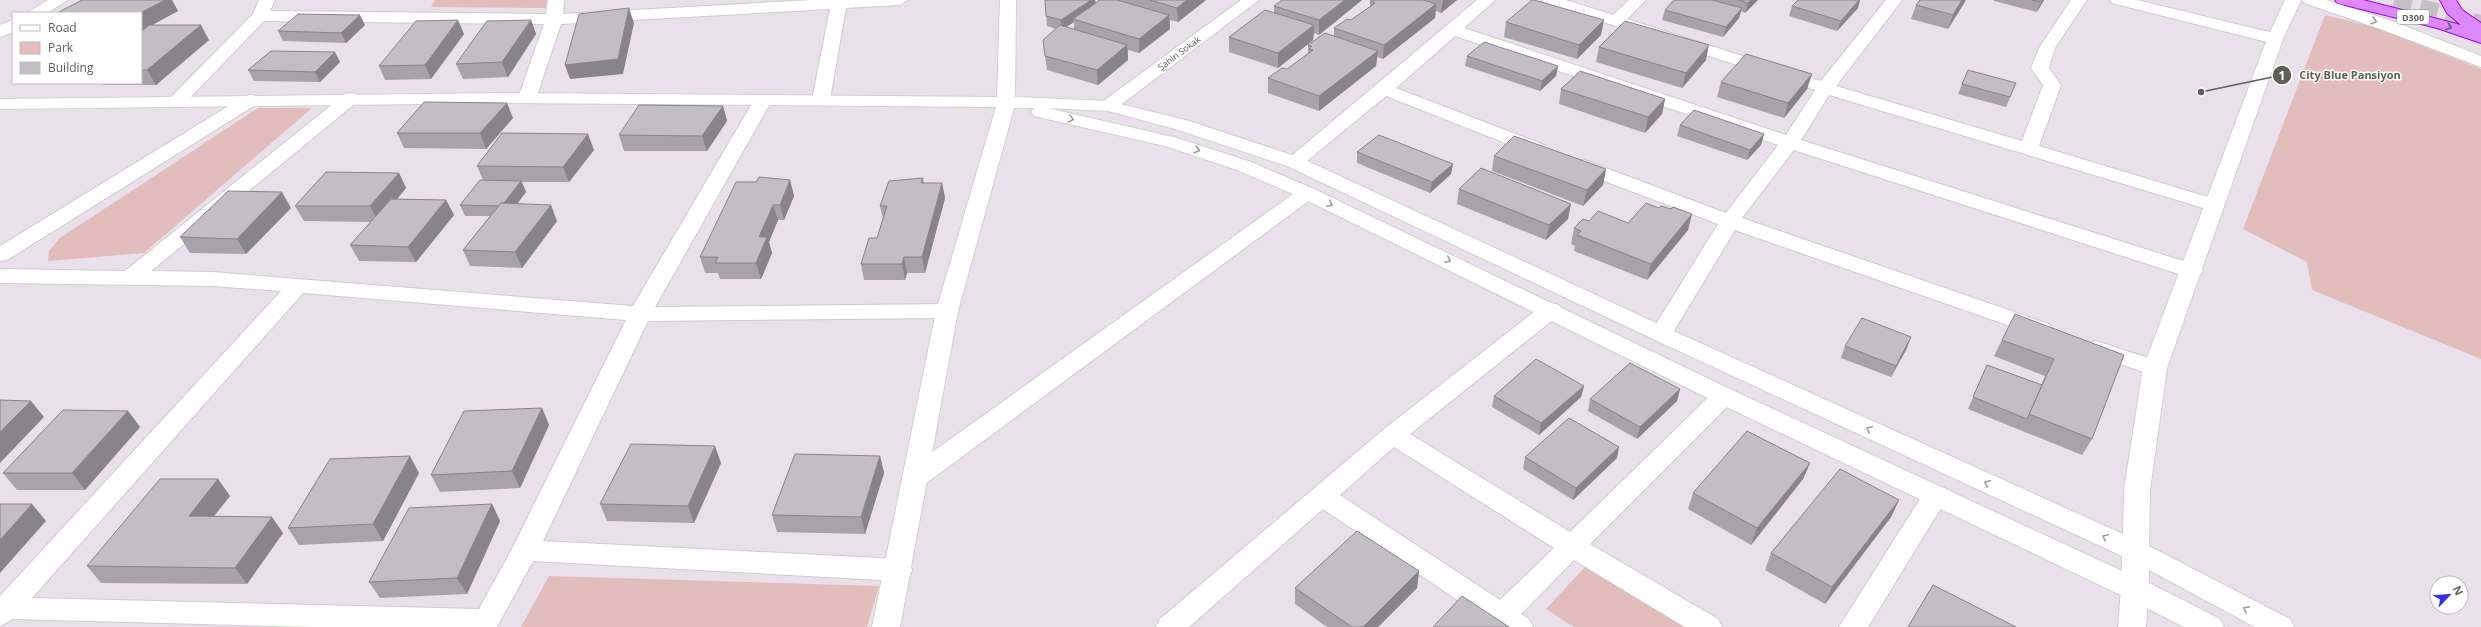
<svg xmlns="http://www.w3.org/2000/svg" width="2481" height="627" font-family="'Open Sans',sans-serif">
<rect width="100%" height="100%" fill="#e9e0eb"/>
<g fill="#e3bcbc">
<polygon points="435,0 547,0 546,8 431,7"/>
<polygon points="2325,15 2378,28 2481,69 2481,359 2312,290 2307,262 2243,229"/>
<polygon points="258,108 312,108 144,253 48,261 49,251 60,238"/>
<polygon points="1586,566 1684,627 1574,627 1546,609"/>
<polygon points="549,576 879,586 867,627 521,627"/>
</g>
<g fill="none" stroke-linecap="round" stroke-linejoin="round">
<polyline stroke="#c6c0c6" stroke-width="18" stroke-dasharray="18 9" stroke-linecap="butt" points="2394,1 2481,24"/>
<g stroke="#cbcfc9" stroke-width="2">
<g id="street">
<polygon points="259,0 275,0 270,11 546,14 548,0 564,0 563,14 812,0 908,0 900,5 846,8 830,99 827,103 815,103 812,99 830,9 561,24 536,98 533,102 521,102 518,98 544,24 264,21 184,104 172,104 169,100 172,96 253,14"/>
<polygon points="1241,0 1259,0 1114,110 1102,110 1099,106 1102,102"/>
<polygon points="1477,0 1495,0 1464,28 1786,135 1815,90 1544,3 1542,0 1566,0 1613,15 1629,0 1646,0 1627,19 1821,81 1886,0 1902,0 1836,86 2022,141 2043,85 2031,68 2039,48 2071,0 2087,0 2055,48 2049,68 2061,85 2039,146 2221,201 2224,205 2221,209 2214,211 2207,209 1829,95 1801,140 2199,266 2203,271 2199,276 2192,278 2185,276 1794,150 1742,218 2049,324 2052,329 2049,334 2041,336 2033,334 1735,230 1669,339 1661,341 1653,339 1650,334 1718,224 1570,168 1567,164 1570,160 1584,160 1726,213 1778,145 1455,36 1396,88 1547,146 1549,150 1547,154 1533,154 1386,96 1301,166 1287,166 1284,162"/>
<polygon points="2110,0 2137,0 2281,35 2283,39 2281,43 2275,44 2112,3"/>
<polygon points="2302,0 2326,0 2395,22 2481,56 2481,67 2383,30 2304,3"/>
<path d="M351,93l6,1 3,4 -3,4 -206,169 61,1 421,34 121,-206 3,-4h12l3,4 -117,207 292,-3 8,2 3,5 -3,5 -8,2 -299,3 -105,220 356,18 10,4 3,7 -3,7 -10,4 -366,-20 -36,66h-183l-301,-8 -13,7v-30l281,-305 -69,-5 -212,-3v-14l125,2 220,-177zM303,293l323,27 -113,227 -34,62 -447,-11z"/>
<polygon points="251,95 257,96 260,100 257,104 7,260 0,261 0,246 245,96"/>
<polygon points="1307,187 1314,189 1317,193 1314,197 925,484 916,486 907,484 903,477 907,470 1300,189"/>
<path d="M1551,303l8,2 3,5 -3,5 -149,119 160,98 146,-142 8,-2 8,2 4,6 -4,6 -142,142 128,75 4,8h-37l-111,-67 -53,54 8,5 4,8h-36l-174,-118 -134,118h-33l4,-8 224,-190 159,-124zM1394,447l160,101 -54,52 -160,-105z"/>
<polygon points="2096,341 2163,363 2167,368 2163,373 2155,376 2088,353 2085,348 2088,343"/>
<polygon points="1936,486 1945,488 1949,495 1868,627 1839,627 1927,488"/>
<polygon points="2135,578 2145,581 2149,589 2146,627 2118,627 2121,589 2125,581"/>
</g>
</g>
<g stroke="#ced3cb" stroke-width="2">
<g id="secondary">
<polygon points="48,0 68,0 47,13 27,13"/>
<path d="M1000,0h16l-1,97 93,4 81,20 112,37 368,171 454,205 1,-44 19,-122 124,-329 18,-39h16l-18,39 -116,329 -17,122 -1,56 141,73 4,8h-39l-106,-57v13l71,36 4,8h-40l-59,-30 -409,-195 -416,-205 -63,-27 -72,-24 -131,-30 -3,-4 3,-4h-20l-56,203 -58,316h-28l64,-316 60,-204 -490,-4 -506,6v-10l506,-6 491,4zM1047,108l61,3 67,18 112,37 366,173 469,217v15l-390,-181 -418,-201 -63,-27 -74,-24z"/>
<polygon points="13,20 13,32 0,37 0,25"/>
</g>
</g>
<g stroke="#9e06e5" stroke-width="2">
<polygon id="highway" points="2335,0 2363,0 2461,25 2447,13 2440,0 2456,0 2462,10 2481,23 2481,43 2437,28 2337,3"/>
</g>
<use href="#street" fill="#fff" fill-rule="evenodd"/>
<use href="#secondary" fill="#fff" fill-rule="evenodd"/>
<use href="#highway" fill="#dc88fa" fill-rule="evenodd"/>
</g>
<g fill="#a8a3aa" fill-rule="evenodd">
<polygon points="82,0 172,0 178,11 152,25 209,40 156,85 102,85 101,83 141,83 141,32"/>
<path d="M1045,0h50l1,3 3,-2 -2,-1h109l-28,22 -8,-2v9l-31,24 -11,-3v10l-30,25 -51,-15 -4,-30 13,-11 -9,-3zM1074,22v8l-8,-3z"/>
<polygon points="1282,0 1362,0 1319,35 1314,33 1313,40 1278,68 1229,52 1229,37 1274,13 1274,6"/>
<polygon points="1370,0 1457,0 1441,13 1436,11 1435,18 1383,59 1377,57 1376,66 1319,111 1268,93 1268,78 1287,69 1308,54 1308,45 1334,36 1334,28 1351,20 1370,7"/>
<polygon points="1674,0 1758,0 1745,13 1741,11 1739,18 1723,37 1662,20 1665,10"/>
<polygon points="1920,0 1966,0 1948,29 1911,19 1916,5"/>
<polygon points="1994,0 2044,0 2037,12 1994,1"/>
<polygon points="1792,6 1858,8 1837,31 1789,16"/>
<polygon points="531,20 536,34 508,77 463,79 456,64"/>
<polygon points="1506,22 1601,35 1577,59 1504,37"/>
<polygon points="365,25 346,43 283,41 278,31"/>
<polygon points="464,34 431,79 385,80 379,66"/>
<polygon points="1599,47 1706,60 1682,88 1596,62"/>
<polygon points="1467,56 1558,66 1556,76 1540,91 1465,66"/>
<polygon points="340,62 320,82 254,81 248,70"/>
<polygon points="1812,74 1807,89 1784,118 1717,97 1721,82"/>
<polygon points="2016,83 2006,107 1958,94 1962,84"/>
<polygon points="1561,89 1665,99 1662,114 1645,133 1559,104"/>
<polygon points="723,106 727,121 707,151 624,151 619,135"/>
<polygon points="513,118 486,149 404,148 397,133"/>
<polygon points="1680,125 1764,134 1761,145 1747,160 1677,136"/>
<polygon points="594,150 569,182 522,182 526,192 517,204 557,221 522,268 470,266 463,250 490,216 465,216 460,205 483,180 477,166"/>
<polygon points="1357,152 1453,164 1451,174 1430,193 1357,163"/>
<polygon points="1494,156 1606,169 1603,185 1583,206 1492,171"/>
<polygon points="399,173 406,188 397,199 446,200 454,215 416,262 359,261 350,245 371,222 304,221 295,206"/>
<polygon points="923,178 924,183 942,183 945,198 925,273 907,273 905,280 864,280 861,264 877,238 883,218 880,206"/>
<polygon points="790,180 794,196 784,220 778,220 769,242 772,253 761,279 720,279 718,273 705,273 700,257 756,182"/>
<polygon points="1459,189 1568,219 1546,240 1457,204"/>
<polygon points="291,208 246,254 190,253 180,237"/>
<polygon points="1659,208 1671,209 1692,214 1688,230 1647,280 1574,251 1575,246 1571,244 1574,228 1589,221 1628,223"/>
<polygon points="2002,340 2124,355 2092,439 2082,455 1968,409 1987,365 2041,385 2045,376 1994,356"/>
<polygon points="1845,346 1907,348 1891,377 1841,358"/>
<polygon points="1584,386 1581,397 1539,435 1492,407 1494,396"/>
<polygon points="1680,389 1677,401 1637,439 1588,411 1590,399"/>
<polygon points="542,408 549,425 520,488 440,492 431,475"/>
<polygon points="128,411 140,427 85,490 17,490 3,473"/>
<polygon points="880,456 884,473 865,534 777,532 772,515"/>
<polygon points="1525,457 1617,458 1573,500 1523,469"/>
<polygon points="721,463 694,523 607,521 600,504"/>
<polygon points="1810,463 1803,479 1751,545 1688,509 1693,493"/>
<polygon points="419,473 383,541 299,545 288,528"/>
<polygon points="218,479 230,496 214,516 283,533 247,584 101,583 87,566"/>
<polygon points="1899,500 1891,517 1825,604 1765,570 1771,553"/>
<polygon points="492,504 500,521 467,594 380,598 369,582"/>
<polygon points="1419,571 1417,588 1378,627 1327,627 1295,604 1295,588"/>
</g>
<g fill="#88848b">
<polygon points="165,0 172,0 178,11 141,31 141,13 140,13"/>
<polygon points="1091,0 1095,0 1096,7 1073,19 1074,22 1062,30 1061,20"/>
<polygon points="1187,0 1206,0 1178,22 1177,8"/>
<polygon points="1345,0 1362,0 1319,35 1319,20"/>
<polygon points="1443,0 1457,0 1441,13"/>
<polygon points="1751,0 1758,0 1745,13 1748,3"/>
<polygon points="1859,0 1860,0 1858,8 1837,31 1841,21"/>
<polygon points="1962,0 1966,0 1948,29 1953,15"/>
<polygon points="2043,0 2044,0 2037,12 2041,2"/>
<polygon points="1436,4 1435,18 1383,59 1384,45"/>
<polygon points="629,8 634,23 623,74 570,79 565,65"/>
<polygon points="1742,8 1739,18 1723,37 1726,27"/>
<polygon points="360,15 365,25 346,43 341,33"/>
<polygon points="1169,15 1170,29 1139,53 1139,39"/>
<polygon points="458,20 464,34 431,79 425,65"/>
<polygon points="531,20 536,34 508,77 502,62"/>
<polygon points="1604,20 1601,35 1577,59 1579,45"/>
<polygon points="201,25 209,40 156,85 147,70"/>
<polygon points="1314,25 1313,40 1278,68 1278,53"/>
<polygon points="1127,45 1128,60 1098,85 1097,70"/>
<polygon points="1709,45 1706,60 1682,88 1686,73"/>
<polygon points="1378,51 1376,66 1319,111 1319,96"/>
<polygon points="335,52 340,62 320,82 315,72"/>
<polygon points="1558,66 1556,76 1540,91 1542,81"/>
<polygon points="1812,74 1807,89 1784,118 1788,103"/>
<polygon points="1665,99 1662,114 1645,133 1648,117"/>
<polygon points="507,103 513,118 486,149 480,133"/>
<polygon points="723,106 727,121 707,151 702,136"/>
<polygon points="588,134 594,150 569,182 563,167"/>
<polygon points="1764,134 1761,145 1747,160 1750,150"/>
<polygon points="1453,164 1451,174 1430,193 1432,182"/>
<polygon points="1606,169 1603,185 1583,206 1587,190"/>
<polygon points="399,173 406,188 378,222 370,206"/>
<polygon points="790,180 794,196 784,220 780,205"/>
<polygon points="521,181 526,192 507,217 502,206"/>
<polygon points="942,183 945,198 925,273 922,257"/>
<polygon points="282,192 291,208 246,254 237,239"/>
<polygon points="446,200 454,215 416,262 408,247"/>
<polygon points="1571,204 1568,219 1546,240 1549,225"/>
<polygon points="551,205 557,221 522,268 515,252"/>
<polygon points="773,205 778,220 769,242 772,253 761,279 756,263 759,237"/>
<polygon points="1692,214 1688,230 1647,280 1651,264"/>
<polygon points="904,257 907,273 905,280 902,264"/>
<polygon points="1911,337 1907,348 1891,377 1896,366"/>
<polygon points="1584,386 1581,397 1539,435 1541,423"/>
<polygon points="1680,389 1677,401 1637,439 1640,427"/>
<polygon points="31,401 44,417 0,463 0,432"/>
<polygon points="542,408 549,425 520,488 512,471"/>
<polygon points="128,411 140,427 85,490 72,473"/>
<polygon points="715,446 721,463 694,523 688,506"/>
<polygon points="1619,447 1617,458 1573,500 1576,488"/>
<polygon points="410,456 419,473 383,541 373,524"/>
<polygon points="880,456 884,473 865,534 861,517"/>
<polygon points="1810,463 1803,479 1751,545 1757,528"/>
<polygon points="218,479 230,496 201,532 189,516"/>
<polygon points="1899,500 1891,517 1825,604 1832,587"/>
<polygon points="32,504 46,521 0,573 0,540"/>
<polygon points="492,504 500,521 467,594 457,578"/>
<polygon points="272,517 283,533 247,584 235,568"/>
<polygon points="1419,571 1417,588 1378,627 1363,627"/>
</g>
<g fill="#c3bdc6" stroke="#88848b">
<polygon points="82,0 165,0 140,13 57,13"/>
<polygon points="1045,0 1091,0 1061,20 1046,16"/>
<polygon points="1100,0 1117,0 1169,15 1139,39 1073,19"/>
<polygon points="1150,0 1187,0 1177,8"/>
<polygon points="1282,0 1345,0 1319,20 1274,6"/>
<polygon points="1371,0 1423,0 1436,4 1384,45 1334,28 1347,19 1351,20 1375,3"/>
<polygon points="1532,0 1534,0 1604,20 1579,45 1506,22"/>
<polygon points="1674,0 1712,0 1742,8 1726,27 1665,10"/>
<polygon points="1739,0 1751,0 1748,3"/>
<polygon points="1798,0 1859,0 1841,21 1792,6"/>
<polygon points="1920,0 1962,0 1953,15 1916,5"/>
<polygon points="2032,0 2043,0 2041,2"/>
<polygon points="629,8 618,59 565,65 579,14"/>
<polygon points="1265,10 1314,25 1278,53 1229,37"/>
<polygon points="298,14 360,15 341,33 278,31"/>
<polygon points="458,20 425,65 379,66 416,21"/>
<polygon points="531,20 502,62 456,64 487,21"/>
<polygon points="1625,21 1709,45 1686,73 1599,47"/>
<polygon points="149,25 201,25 147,70 141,70 141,32"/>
<polygon points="1060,25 1127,45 1097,70 1045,56 1043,40"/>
<polygon points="1325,33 1378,51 1319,96 1268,78 1282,68 1287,69 1313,50 1309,49 1312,46 1308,45"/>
<polygon points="1484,42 1558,66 1542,81 1467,56"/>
<polygon points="271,51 335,52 315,72 248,70"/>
<polygon points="1746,54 1812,74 1788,103 1721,82"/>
<polygon points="1968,70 2016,83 2010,97 1962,84"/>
<polygon points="1580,71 1665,99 1648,117 1561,89"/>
<polygon points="424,102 507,103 480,133 397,133"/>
<polygon points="639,105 723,106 702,136 619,135"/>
<polygon points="1694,110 1764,134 1750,150 1680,125"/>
<polygon points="502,133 588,134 563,167 477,166"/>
<polygon points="1379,135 1453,164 1432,182 1357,152"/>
<polygon points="1514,136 1606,169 1587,190 1494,156"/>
<polygon points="1481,168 1571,204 1549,225 1459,189"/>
<polygon points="326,172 399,173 370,206 295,206"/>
<polygon points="759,177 790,180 780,205 773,205 759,237 767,237 756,263 715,263 718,257 700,257 736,182 756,182"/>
<polygon points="923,178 921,183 942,183 922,257 904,257 902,264 861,264 869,238 877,238 887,206 880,206 889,181"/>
<polygon points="480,180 521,181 504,203 501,203 499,206 460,205"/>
<polygon points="228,191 282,192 237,239 180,237"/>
<polygon points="391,199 446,200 408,247 350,245"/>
<polygon points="501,203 551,205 515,252 463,250"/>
<polygon points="1646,203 1659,208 1661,206 1671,209 1673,207 1692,214 1651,264 1577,235 1581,231 1574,228 1583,219 1589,221 1598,211 1628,223"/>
<polygon points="2015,314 2124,355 2092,439 2029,414 2054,359 2002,340"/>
<polygon points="1862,318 1911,337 1896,366 1845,346"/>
<polygon points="1536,359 1584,386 1541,423 1494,396"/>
<polygon points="1630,363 1680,389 1640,427 1590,399"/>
<polygon points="1987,365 2042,385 2027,419 1973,397"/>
<polygon points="0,400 31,401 0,432"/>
<polygon points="542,408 512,471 431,475 464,411"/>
<polygon points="63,410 128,411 72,473 3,473"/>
<polygon points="1569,418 1619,447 1576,488 1525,457"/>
<polygon points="1747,431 1810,463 1757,528 1693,493"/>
<polygon points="631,444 715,446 688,506 600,504"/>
<polygon points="795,454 880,456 861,517 772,515"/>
<polygon points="410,456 373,524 288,528 330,459"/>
<polygon points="1840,469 1899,500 1832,587 1771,553"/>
<polygon points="160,479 218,479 189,516 272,517 235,568 87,566"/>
<polygon points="0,504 32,504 0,540"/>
<polygon points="492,504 457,578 369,582 409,508"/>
<polygon points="1357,531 1419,571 1363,627 1352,627 1295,588"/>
<polygon points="1933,585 2016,627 1908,627"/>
<polygon points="1462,596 1509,627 1433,627"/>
</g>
<defs><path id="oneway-chevron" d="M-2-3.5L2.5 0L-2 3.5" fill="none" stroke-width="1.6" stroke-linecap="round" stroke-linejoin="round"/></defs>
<g stroke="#9da09b">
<use href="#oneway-chevron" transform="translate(2374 21) rotate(18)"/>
<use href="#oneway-chevron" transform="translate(1071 119) rotate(14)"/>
<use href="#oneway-chevron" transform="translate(1197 150) rotate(18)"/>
<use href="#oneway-chevron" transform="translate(1330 204) rotate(26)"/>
<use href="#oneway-chevron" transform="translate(1448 260) rotate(26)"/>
<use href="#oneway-chevron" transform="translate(1869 429) rotate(-155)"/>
<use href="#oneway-chevron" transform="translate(1987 483) rotate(-155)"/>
<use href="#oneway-chevron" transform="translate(2105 537) rotate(-155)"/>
<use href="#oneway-chevron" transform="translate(2246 609) rotate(-152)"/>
</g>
<use stroke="#626261" href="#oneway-chevron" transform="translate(2449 27) rotate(20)"/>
<g text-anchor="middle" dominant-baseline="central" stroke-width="3" stroke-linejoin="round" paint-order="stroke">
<rect fill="#fff" stroke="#8d908b" stroke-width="1" x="2397" y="10" width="32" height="14" rx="3"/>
<g font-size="9" font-weight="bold" fill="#5c6059">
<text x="2413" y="17">D300</text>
</g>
<g font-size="9" fill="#5c6059" stroke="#fff">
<text transform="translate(1179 53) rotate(-37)">Şahin Sokak</text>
</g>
</g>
<path fill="none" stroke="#5c6059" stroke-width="1.5" d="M2201 92L2282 75"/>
<g fill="#5c6059" stroke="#fff" stroke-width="1.5">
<circle cx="2201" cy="92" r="4"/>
<circle cx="2282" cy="75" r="10"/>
</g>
<g font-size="12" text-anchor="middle" font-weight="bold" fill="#fff">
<text x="2282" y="80">1</text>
</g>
<g font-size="11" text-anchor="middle" font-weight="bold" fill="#5c6059" stroke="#fff" stroke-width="3" stroke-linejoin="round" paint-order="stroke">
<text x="2350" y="79">City Blue Pansiyon</text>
</g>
<rect x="12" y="12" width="130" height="72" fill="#ffffff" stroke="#bebfbd"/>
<rect x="20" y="25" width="20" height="6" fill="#ffffff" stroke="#bebfbd"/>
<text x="48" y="32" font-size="12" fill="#5c6059">Road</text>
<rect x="20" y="42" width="20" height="12" fill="#e3bcbc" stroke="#bebfbd"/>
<text x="48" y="52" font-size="12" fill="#5c6059">Park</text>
<rect x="20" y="62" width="20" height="12" fill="#c3bdc6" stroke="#bebfbd"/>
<text x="48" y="72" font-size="12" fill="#5c6059">Building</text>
<g transform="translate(2449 595) rotate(64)"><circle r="19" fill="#ffffff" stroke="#bebfbd"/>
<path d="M0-3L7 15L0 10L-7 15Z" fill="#3b2de4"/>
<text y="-6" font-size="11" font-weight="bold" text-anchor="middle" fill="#5c6059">N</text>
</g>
</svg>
